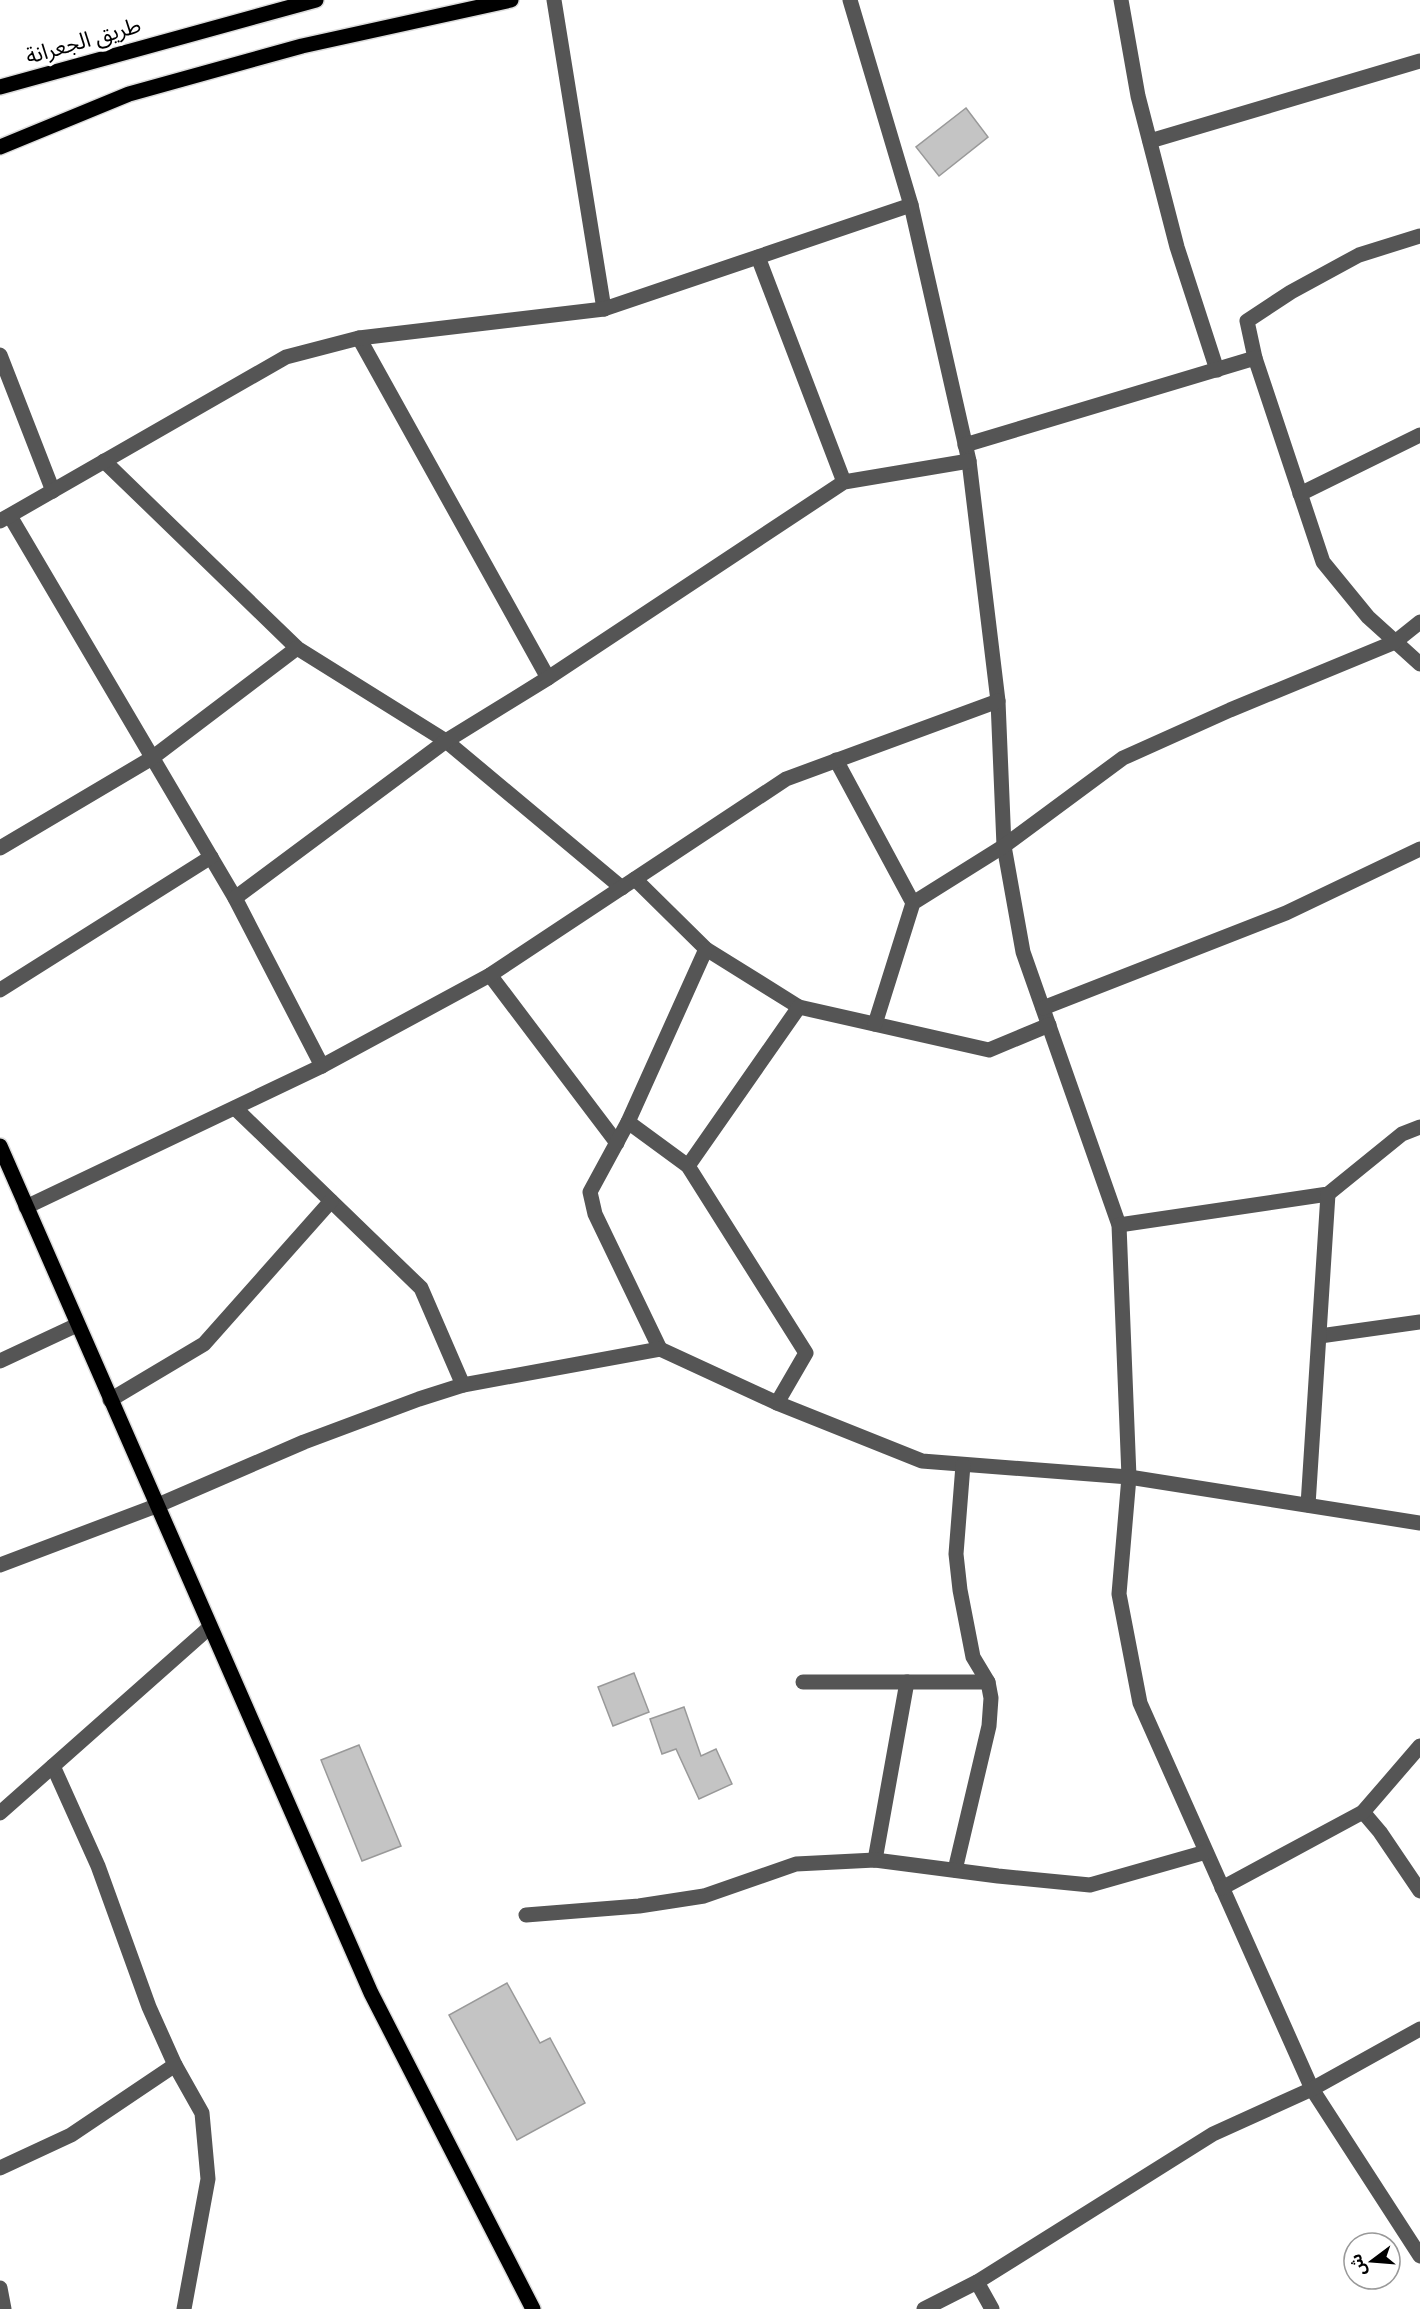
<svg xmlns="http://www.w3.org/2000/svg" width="1420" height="2309" font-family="'Titillium Web','Noto Sans Arabic',sans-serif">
<rect width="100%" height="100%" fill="#fff"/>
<g fill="#c4c4c4" stroke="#999" stroke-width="1.5">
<polygon points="966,108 988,137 939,176 916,147"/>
<polygon points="634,1673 649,1712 613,1726 598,1687"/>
<polygon points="684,1707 701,1756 716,1749 732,1784 699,1799 676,1749 662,1754 650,1719"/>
<polygon points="359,1745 401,1846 362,1861 321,1760"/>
<polygon points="507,1983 540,2043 550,2038 585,2103 517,2140 449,2015"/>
</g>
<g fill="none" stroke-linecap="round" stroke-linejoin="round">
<g stroke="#dbdbdb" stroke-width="18">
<g id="major">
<polyline points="0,87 316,0"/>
<polyline points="0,147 129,94 302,46 511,0"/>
<polyline points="0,1146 371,1993 533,2309"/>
</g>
</g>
<g stroke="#555" stroke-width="15">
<polyline points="554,0 604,309"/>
<polyline points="850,0 911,205 969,461 998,701 1004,846 1023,952 1119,1225 1129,1477 1119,1594 1140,1703 1312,2089 1420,2256"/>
<polyline points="1121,0 1138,96 1177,247 1217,370"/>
<polyline points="1150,141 1420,61"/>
<polyline points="758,257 844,482"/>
<polyline points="359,338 548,678"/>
<polyline points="0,355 53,491"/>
<polyline points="1255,358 1247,321 1291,292 1359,255 1420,236"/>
<polyline points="965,445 1255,358 1323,562 1368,617 1420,664"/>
<polyline points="104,461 297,648 446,741 622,888"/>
<polyline points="1300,494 1420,435"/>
<polyline points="10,516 235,898 322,1066"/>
<polyline points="0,521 286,357 359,338 604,309 911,205"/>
<polyline points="836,760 913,903"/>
<polyline points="0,848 152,758 297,648"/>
<polyline points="635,879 706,949 799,1007 989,1050 1049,1025"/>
<polyline points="235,898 446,741 548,678 844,482 969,461"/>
<polyline points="490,975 617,1143"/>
<polyline points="0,990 211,857"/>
<polyline points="1043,1008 1286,913 1420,849"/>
<polyline points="875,1024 913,903 1004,846 1123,758 1230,710 1395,642 1420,622"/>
<polyline points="235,1108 421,1288 463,1385"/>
<polyline points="628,1122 706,949"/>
<polyline points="688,1166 799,1007"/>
<polyline points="26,1207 322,1066 490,975 786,779 998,701"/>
<polyline points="1119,1225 1328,1194 1402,1134 1420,1127"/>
<polyline points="1320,1336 1420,1322"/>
<polyline points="660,1349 595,1214 590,1192 628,1122 688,1166 806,1353 777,1403"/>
<polyline points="0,1361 77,1325"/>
<polyline points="110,1400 204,1344 331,1201"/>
<polyline points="1308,1505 1328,1194"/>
<polyline points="0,1565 156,1506 304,1442 419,1399 463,1385 660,1349 777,1403 922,1461 1129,1477 1420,1523"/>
<polyline points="803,1682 988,1682"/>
<polyline points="53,1766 98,1866 149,2007 175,2065 202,2113 208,2179 184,2309"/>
<polyline points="1363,1812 1380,1832 1420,1891"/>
<polyline points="0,1813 210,1627"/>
<polyline points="875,1860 907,1682"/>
<polyline points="955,1870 989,1726 991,1698 988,1682 973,1657 960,1590 956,1554 963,1465"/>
<polyline points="1222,1888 1363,1812 1420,1746"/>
<polyline points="526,1915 639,1906 704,1896 796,1864 875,1860 998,1876 1090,1885 1206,1852"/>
<polyline points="0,2168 71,2135 175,2065"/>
<polyline points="977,2282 992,2309"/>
<polyline points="0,2288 4,2309"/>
<polyline points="924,2309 977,2282 1213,2134 1312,2089 1420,2029"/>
</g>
<use href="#major" stroke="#000" stroke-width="15"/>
</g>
<g text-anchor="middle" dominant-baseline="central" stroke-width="6" stroke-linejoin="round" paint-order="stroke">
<g font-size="22" fill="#000" stroke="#fff">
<text transform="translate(83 40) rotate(-16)">طريق الجعرانة</text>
</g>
</g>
<g transform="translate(1372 2261) rotate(254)"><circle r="28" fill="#ffffff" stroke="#999999" stroke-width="1.5"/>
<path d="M0-4.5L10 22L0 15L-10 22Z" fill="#000000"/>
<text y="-9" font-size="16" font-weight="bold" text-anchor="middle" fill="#000000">ش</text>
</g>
</svg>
